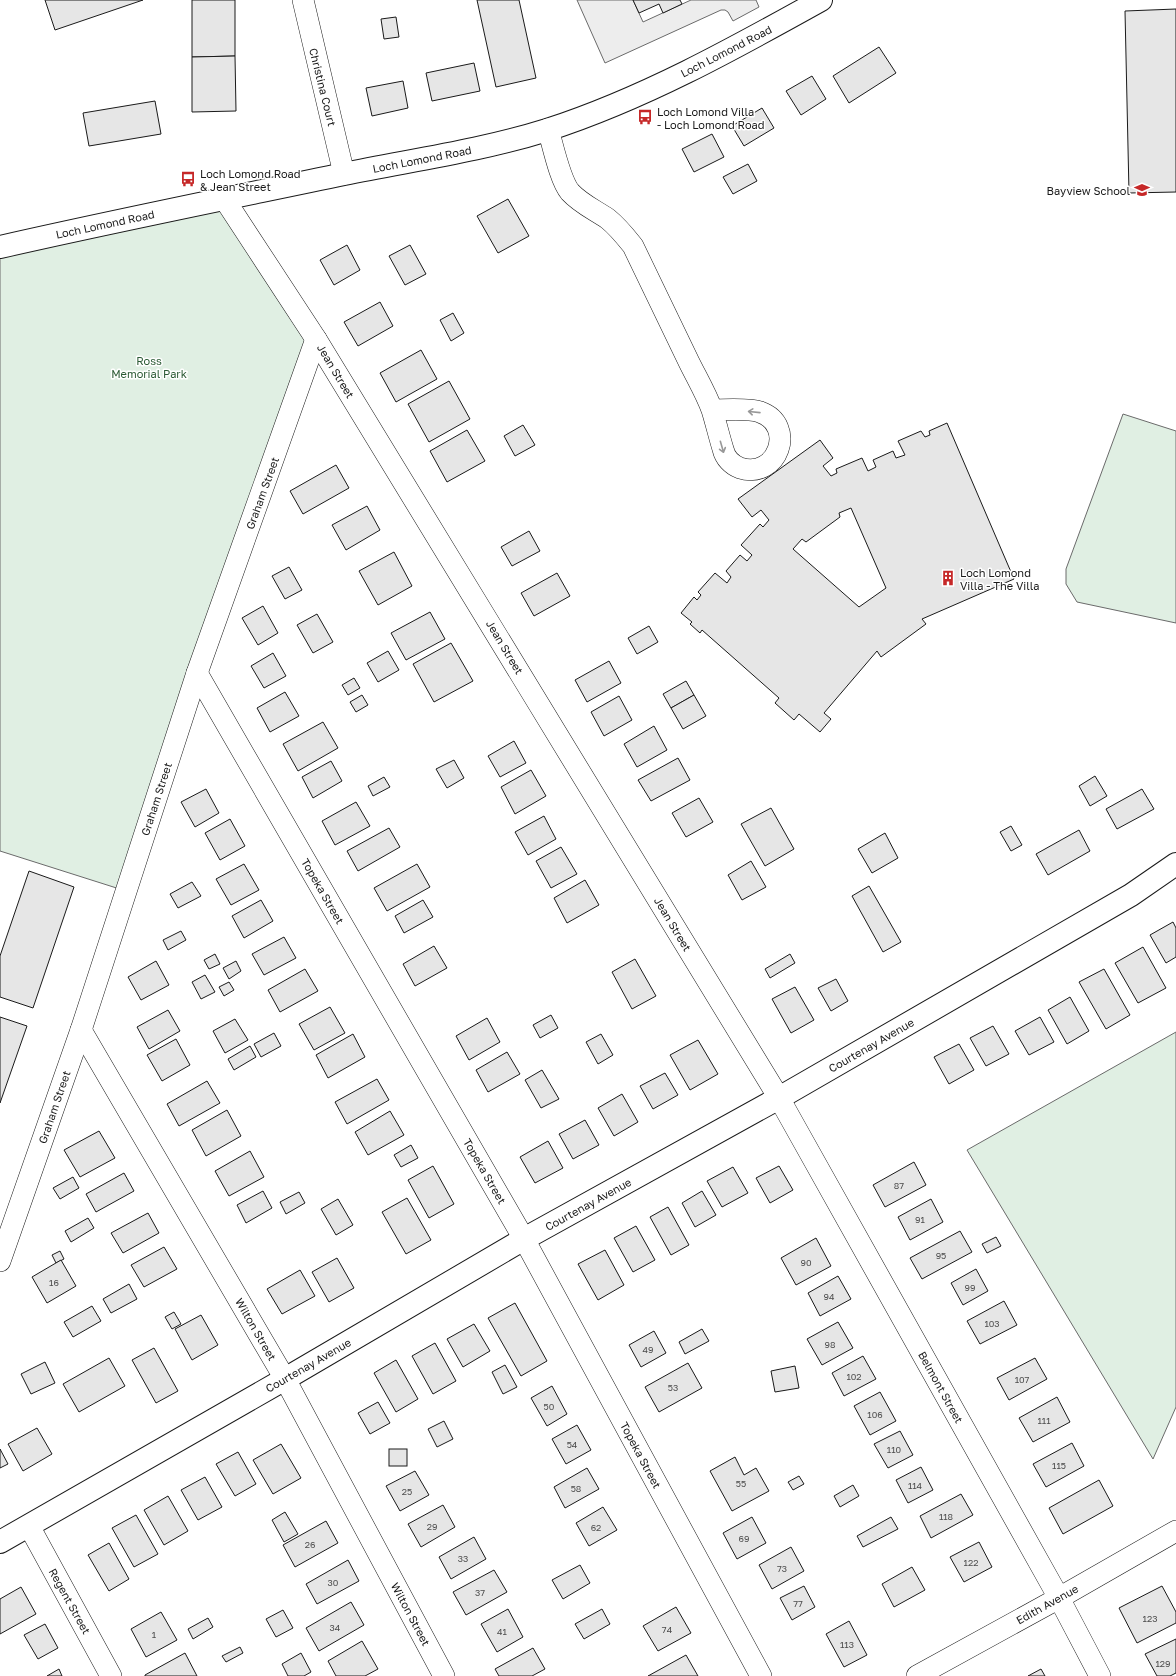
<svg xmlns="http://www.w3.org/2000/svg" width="1176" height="1676" font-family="'Golos Text',sans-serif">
<rect width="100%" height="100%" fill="#fff"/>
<g fill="#e0efe3" stroke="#6a6a6a">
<polygon points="225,200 316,339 126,891 0,851 0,247"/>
<polygon points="1123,414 1176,431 1176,623 1077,602 1066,584 1066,569"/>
<polygon points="1176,1032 1176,1407 1153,1459 967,1150"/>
</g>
<polygon fill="#ededed" stroke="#6a6a6a" points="577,0 633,0 643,22 691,0 756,0 759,7 733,21 728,12 725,10 721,10 605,63"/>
<g fill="#e6e6e6" stroke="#1a1a1a" fill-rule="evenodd">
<polygon points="45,0 143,0 55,30"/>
<polygon points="192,0 235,0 235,56 192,57"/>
<polygon points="477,0 519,0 536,78 496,87"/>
<polygon points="633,0 680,0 682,4 663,13 659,4 639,13"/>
<polygon points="1176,9 1176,192 1129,193 1125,11"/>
<polygon points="396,17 399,37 384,39 381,19"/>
<polygon points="879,47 896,73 849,103 833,76"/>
<polygon points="235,56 236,111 192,112 192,57"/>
<polygon points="474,63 480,91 432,101 426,73"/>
<polygon points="812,76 826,99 801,115 786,91"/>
<polygon points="403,81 408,108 372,116 366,88"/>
<polygon points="155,101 161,134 89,146 83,113"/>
<polygon points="762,108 774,128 744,146 732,126"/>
<polygon points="712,134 724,157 694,172 682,149"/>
<polygon points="748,164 757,181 733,194 723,177"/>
<polygon points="508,199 529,236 498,253 477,216"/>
<polygon points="347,245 360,270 334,285 320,260"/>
<polygon points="410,245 426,274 405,285 389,256"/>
<polygon points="380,302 393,326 358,346 344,322"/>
<polygon points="453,313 464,333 451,341 440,320"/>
<polygon points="421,350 437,379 396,402 380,373"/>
<polygon points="449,381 470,419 429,442 408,404"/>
<path d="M947,423l67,156 -92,40 4,5 -45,33 -4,-6 -53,62 7,6 -11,13 -21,-18 -5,6 -19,-17 4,-5 -77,-68 -2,3 -10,-9 2,-2 -11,-9 13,-16 3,3 4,-5 -3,-3 17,-19 12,10 4,-6 -5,-6 14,-16 7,6 5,-6 -11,-10 19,-21 3,3 6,-7 -8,-10 -9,7 -14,-18 82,-59 13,18 -10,8 8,10 6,-3 -1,-4 26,-11 6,13 8,-4 -3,-7 20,-9 3,7 9,-3 -7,-14 23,-10 4,6 5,-2 -1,-4zM851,508l35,80 -27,19 -66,-58 9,-10 4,3 34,-25 -1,-4z"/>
<polygon points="523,425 535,445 515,456 504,436"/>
<polygon points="467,430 485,461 447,482 430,451"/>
<polygon points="336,465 349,488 303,514 290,491"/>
<polygon points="367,506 380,530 346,550 332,525"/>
<polygon points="529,531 540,551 512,566 501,547"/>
<polygon points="394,552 412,586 378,605 359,571"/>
<polygon points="289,567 302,590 285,599 272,576"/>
<polygon points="557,573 570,596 534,616 521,593"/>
<polygon points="263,606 278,633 258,645 242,618"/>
<polygon points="430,612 445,639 406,660 391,633"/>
<polygon points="317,614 333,642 313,653 297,625"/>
<polygon points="649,626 658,642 637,654 628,638"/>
<polygon points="451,643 473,681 434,702 413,664"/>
<polygon points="388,651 399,670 378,682 367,663"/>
<polygon points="273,653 286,676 264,688 251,666"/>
<polygon points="609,661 621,683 587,702 575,680"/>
<polygon points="354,678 360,688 348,695 342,685"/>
<polygon points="686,681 694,695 671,708 663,694"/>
<polygon points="285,692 299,716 270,732 257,708"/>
<polygon points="362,695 368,705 356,712 350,702"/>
<polygon points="694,695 706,716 683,729 671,708"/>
<polygon points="619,696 632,720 604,736 591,712"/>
<polygon points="323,722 338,748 298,771 283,744"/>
<polygon points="654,726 667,750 637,767 624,744"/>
<polygon points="514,741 526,763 500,777 488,756"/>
<polygon points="678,758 690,780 651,801 638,780"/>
<polygon points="454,760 464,778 447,788 436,769"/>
<polygon points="331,761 342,781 313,798 302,777"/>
<polygon points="531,770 546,796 515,814 501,787"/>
<polygon points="1095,776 1107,796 1090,806 1079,786"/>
<polygon points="384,777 390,787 373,796 368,786"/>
<polygon points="206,789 219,813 195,827 181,802"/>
<polygon points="1142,789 1154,809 1117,829 1106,809"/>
<polygon points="699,798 713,822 686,837 672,813"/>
<polygon points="356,802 370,826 335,845 322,821"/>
<polygon points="771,808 794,849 765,866 741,824"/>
<polygon points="544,816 556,839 528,855 515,832"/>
<polygon points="230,819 245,846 220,860 205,833"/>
<polygon points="1011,826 1022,845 1011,851 1000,832"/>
<polygon points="389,828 400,847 358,871 347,851"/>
<polygon points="1079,830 1090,851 1048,875 1036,854"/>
<polygon points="885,833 898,858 872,873 858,849"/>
<polygon points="561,847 577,874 551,888 536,861"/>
<polygon points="751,861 766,887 742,900 728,875"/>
<polygon points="244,864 259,890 231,905 216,879"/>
<polygon points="417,864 430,887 387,911 374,888"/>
<polygon points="29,871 74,887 33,1008 0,997 0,956"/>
<polygon points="585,880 599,905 567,923 554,898"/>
<polygon points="192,882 201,896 178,908 170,894"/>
<polygon points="869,886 901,942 883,952 852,896"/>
<polygon points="261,900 273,921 244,938 232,916"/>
<polygon points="423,900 433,917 404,933 395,916"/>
<polygon points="1173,922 1176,928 1176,957 1166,963 1150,935"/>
<polygon points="181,931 186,940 168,950 163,940"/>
<polygon points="284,937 296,958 264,975 252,954"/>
<polygon points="434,946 447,968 415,986 403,964"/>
<polygon points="1143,947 1166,988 1138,1003 1115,963"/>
<polygon points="215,954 220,964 209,969 204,960"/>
<polygon points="790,954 795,963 770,978 765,969"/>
<polygon points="635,959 656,996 632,1009 612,972"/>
<polygon points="156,961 169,985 141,1000 128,977"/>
<polygon points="236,961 241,971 229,979 223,968"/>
<polygon points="305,969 318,991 280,1012 268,990"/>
<polygon points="1104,969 1130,1015 1106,1029 1079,982"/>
<polygon points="205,975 215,992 201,999 192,982"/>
<polygon points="836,979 848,1001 831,1011 818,988"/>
<polygon points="229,982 234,990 224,996 219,987"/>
<polygon points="795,987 814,1020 791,1033 772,999"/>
<polygon points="1070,997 1089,1031 1067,1044 1048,1010"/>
<polygon points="330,1007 345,1033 314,1050 299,1024"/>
<polygon points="168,1010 180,1031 149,1049 137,1027"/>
<polygon points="551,1015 558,1028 540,1038 533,1025"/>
<polygon points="0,1017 27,1026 0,1103"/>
<polygon points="1040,1017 1054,1042 1029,1055 1015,1031"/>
<polygon points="487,1018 500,1042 469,1060 456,1036"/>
<polygon points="235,1019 248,1040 225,1053 213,1031"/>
<polygon points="993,1026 1009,1054 986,1066 970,1038"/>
<polygon points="274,1033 281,1046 261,1057 254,1044"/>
<polygon points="353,1034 365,1057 328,1078 316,1055"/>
<polygon points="601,1034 613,1055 598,1064 586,1042"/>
<polygon points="176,1039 190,1065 162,1081 147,1055"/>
<polygon points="698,1040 718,1074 690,1090 670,1055"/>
<polygon points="959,1044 974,1070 949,1084 934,1057"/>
<polygon points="250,1046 256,1057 234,1070 228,1059"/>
<polygon points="507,1052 520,1074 488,1092 476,1070"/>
<polygon points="542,1070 559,1099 541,1108 525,1080"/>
<polygon points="665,1073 678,1095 653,1109 640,1086"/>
<polygon points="377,1079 389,1100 347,1124 335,1102"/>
<polygon points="207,1081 220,1103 179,1126 167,1104"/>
<polygon points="622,1094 638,1122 614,1136 598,1108"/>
<polygon points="227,1110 241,1136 206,1156 192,1130"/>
<polygon points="390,1111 404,1135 368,1155 355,1132"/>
<polygon points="585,1120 599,1145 573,1159 559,1134"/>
<polygon points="99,1131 115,1158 80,1177 64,1150"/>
<polygon points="548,1141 563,1168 535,1183 520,1157"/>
<polygon points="411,1145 418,1158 401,1167 394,1155"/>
<polygon points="250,1151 264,1177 229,1196 215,1171"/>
<polygon points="914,1162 926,1185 885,1207 873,1185"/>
<polygon points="433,1166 454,1204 429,1218 408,1180"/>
<polygon points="779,1166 793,1190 770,1203 756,1178"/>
<polygon points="733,1167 748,1193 722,1207 707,1181"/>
<polygon points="124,1173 134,1191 96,1212 86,1194"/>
<polygon points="73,1177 79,1188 60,1199 53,1188"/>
<polygon points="263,1191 272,1208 246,1223 237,1205"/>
<polygon points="702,1191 716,1215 695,1227 682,1203"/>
<polygon points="299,1192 305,1203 286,1214 280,1202"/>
<polygon points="407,1198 431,1240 406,1254 382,1212"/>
<polygon points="338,1199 353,1225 336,1235 321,1209"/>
<polygon points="931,1199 943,1222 910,1240 898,1217"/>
<polygon points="668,1207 689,1245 671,1255 650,1217"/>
<polygon points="148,1213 159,1233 123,1253 111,1233"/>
<polygon points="88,1218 94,1228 71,1242 65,1231"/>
<polygon points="636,1226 655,1260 633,1272 614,1238"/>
<polygon points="960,1231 972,1252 922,1279 910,1258"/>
<polygon points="996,1237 1001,1246 987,1253 982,1244"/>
<polygon points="816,1238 831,1266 796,1285 781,1258"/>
<polygon points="164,1247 177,1269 144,1287 131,1265"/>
<polygon points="605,1250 624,1285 598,1300 578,1264"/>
<polygon points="60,1251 64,1259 56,1263 52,1255"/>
<polygon points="337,1258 354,1288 329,1302 312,1272"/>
<polygon points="61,1260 76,1286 47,1303 32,1277"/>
<polygon points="976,1269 988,1291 963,1305 951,1283"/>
<polygon points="300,1270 315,1296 282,1314 267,1289"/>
<polygon points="838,1276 851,1299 820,1316 808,1293"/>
<polygon points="129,1284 137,1299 111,1313 103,1299"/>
<polygon points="1004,1301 1017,1325 980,1344 967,1321"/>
<polygon points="515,1303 547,1361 521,1376 488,1318"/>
<polygon points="92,1306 101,1321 73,1337 64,1322"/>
<polygon points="174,1312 181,1324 172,1329 165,1317"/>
<polygon points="201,1315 218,1345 192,1360 175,1329"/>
<polygon points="838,1322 853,1348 822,1365 807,1339"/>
<polygon points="474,1324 490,1351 463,1367 447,1339"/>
<polygon points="702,1329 709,1341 685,1354 679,1342"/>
<polygon points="654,1331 666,1353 641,1367 629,1345"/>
<polygon points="435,1343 456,1381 433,1394 412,1356"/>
<polygon points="154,1348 178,1391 156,1403 132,1360"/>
<polygon points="863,1356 876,1379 844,1396 832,1373"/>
<polygon points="109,1358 125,1386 79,1412 63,1384"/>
<polygon points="1035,1358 1047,1379 1009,1400 997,1378"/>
<polygon points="396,1360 418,1399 396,1412 374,1373"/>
<polygon points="45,1362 55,1383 31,1394 21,1374"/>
<polygon points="688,1363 702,1388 659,1412 645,1387"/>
<polygon points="505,1365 517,1387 503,1394 492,1372"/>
<polygon points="795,1366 799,1388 775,1392 771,1371"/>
<polygon points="552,1386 567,1414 547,1426 531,1398"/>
<polygon points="880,1392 896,1421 870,1435 854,1406"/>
<polygon points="1057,1397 1070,1422 1033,1442 1019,1418"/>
<polygon points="378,1402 390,1423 370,1434 358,1413"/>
<polygon points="444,1421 453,1439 437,1447 428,1429"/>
<polygon points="577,1425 591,1450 566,1464 552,1439"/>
<polygon points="37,1428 52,1454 23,1471 8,1444"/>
<polygon points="900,1431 913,1455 888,1468 874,1444"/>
<polygon points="1072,1443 1084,1466 1046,1487 1033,1464"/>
<polygon points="281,1444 301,1478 273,1494 253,1460"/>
<polygon points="0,1449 8,1464 0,1468"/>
<rect x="389" y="1449" width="18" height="17"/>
<polygon points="238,1452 256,1484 235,1496 216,1464"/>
<polygon points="735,1457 744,1475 756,1468 769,1491 732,1511 710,1471"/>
<polygon points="921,1467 933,1490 908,1503 896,1480"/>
<polygon points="587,1468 599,1489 565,1508 554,1487"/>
<polygon points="415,1471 429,1495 400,1511 386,1486"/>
<polygon points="799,1476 804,1484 793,1490 788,1482"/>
<polygon points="205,1477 222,1507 198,1520 181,1490"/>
<polygon points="1099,1480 1113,1506 1063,1534 1049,1508"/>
<polygon points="853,1485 859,1496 840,1507 834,1496"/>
<polygon points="961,1494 973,1515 931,1538 920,1516"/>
<polygon points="168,1496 188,1531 164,1545 144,1510"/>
<polygon points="443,1505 455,1527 421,1547 408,1524"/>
<polygon points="603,1507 617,1530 589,1546 576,1523"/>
<polygon points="285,1512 298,1534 284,1542 272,1520"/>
<polygon points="136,1515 158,1554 134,1567 112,1528"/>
<polygon points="752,1517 766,1543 737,1559 723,1533"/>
<polygon points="891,1517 898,1529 863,1547 857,1536"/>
<polygon points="326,1521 338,1543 295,1567 283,1545"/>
<polygon points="474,1537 486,1559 451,1579 439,1557"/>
<polygon points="979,1542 992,1567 964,1582 950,1557"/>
<polygon points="109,1543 129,1579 109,1591 88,1555"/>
<polygon points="791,1547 804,1571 772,1589 759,1565"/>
<polygon points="348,1560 359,1581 317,1604 306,1584"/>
<polygon points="580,1565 590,1583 563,1599 552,1580"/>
<polygon points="912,1567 925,1590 894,1607 882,1584"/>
<polygon points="494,1570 507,1592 466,1615 453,1592"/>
<polygon points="804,1586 815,1607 792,1620 780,1598"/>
<polygon points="1162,1586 1176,1612 1176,1623 1137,1643 1119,1608"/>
<polygon points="21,1587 36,1614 0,1634 0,1599"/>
<polygon points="351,1602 364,1625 319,1651 306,1628"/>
<polygon points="676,1607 691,1633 658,1651 643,1626"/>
<polygon points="508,1609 523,1637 497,1652 481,1624"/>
<polygon points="602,1609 610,1624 584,1639 575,1624"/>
<polygon points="283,1610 293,1628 276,1637 266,1619"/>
<polygon points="161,1612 177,1640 146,1657 131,1629"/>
<polygon points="208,1618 213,1627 193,1639 188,1629"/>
<polygon points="849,1621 867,1655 844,1667 826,1634"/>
<polygon points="45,1624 58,1648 38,1659 24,1635"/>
<polygon points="1176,1639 1176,1673 1170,1676 1157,1676 1145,1654"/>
<polygon points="362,1641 378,1669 365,1676 336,1676 328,1661"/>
<polygon points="240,1647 243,1653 226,1662 222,1656"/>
<polygon points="533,1648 545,1669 532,1676 499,1676 495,1669"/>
<polygon points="185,1653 197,1676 145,1676 145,1675"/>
<polygon points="301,1653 311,1672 304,1676 288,1676 282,1664"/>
<polygon points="686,1655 698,1676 648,1676"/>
<polygon points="59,1669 62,1676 47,1676"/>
<polygon points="1041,1669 1045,1676 1028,1676"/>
</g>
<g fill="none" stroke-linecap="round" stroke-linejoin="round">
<g stroke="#1a1a1a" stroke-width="22">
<g id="minor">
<polyline points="303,0 344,174"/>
<path d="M548,129c5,17 12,51 22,63 11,12 25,18 38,27 10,8 17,17 25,27 18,37 36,75 54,112 8,17 19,35 25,52 4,13 7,26 11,39 2,9 9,16 17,19 38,12 57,-43 20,-56 -10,-4 -36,-2 -48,-2"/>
<polyline points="225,200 316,339 779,1098 1059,1598 1100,1676"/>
<polyline points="197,673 524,1239 761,1676"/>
<polyline points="81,1030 285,1379 444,1676"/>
<polyline points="0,1261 81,1030 197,673 316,339"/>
<polyline points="29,1526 111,1676"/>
<polyline points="917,1676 1059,1598 1176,1531"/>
</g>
</g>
<g stroke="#1a1a1a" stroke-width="24">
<polyline id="tertiary" points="0,1542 285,1379 524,1239 779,1098 1131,895 1176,864"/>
</g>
<g stroke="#1a1a1a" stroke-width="24">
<path id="secondary" d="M0,247c114,-26 229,-49 344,-73 68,-14 136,-23 203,-44 96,-31 186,-81 274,-130"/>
</g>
<use href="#minor" stroke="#fff" stroke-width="21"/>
<use href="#tertiary" stroke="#fff" stroke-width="22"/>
<use href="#secondary" stroke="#fff" stroke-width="22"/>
</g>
<defs><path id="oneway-shaft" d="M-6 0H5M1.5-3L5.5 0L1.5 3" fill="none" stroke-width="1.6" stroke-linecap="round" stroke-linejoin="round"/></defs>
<g stroke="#989898">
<use href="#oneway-shaft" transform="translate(754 412) rotate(-174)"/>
<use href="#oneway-shaft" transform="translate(722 447) rotate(74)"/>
</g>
<defs>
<g id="bus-bare" transform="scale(1.2)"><path d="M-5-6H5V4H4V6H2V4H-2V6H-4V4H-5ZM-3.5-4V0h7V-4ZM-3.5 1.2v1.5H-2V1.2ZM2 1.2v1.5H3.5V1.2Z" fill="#c62828" stroke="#fff" stroke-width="2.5" paint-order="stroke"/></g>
<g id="school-bare" transform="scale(1.2)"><path d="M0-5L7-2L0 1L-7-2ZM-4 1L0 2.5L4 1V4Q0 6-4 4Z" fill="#c62828" stroke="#fff" stroke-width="2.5" paint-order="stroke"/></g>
<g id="building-bare" transform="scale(1.2)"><path d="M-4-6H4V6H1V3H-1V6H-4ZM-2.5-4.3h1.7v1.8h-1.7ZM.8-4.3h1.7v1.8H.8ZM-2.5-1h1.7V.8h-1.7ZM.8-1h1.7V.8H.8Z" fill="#c62828" stroke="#fff" stroke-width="2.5" paint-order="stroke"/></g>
</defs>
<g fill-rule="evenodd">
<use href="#bus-bare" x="645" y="117"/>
<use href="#bus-bare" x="188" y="179"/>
<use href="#school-bare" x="1142" y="190"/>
<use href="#building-bare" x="948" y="578"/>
</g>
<g text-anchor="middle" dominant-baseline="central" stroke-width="3" stroke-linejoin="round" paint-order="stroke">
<g font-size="9" fill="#4d4d4d">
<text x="899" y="1185">87</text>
<text x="920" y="1219">91</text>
<text x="941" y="1255">95</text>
<text x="806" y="1262">90</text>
<text x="54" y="1282">16</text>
<text x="970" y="1287">99</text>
<text x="829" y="1296">94</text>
<text x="992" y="1323">103</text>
<text x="830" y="1344">98</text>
<text x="648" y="1349">49</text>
<text x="854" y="1376">102</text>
<text x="1022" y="1379">107</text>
<text x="673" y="1387">53</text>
<text x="549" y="1406">50</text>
<text x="875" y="1414">106</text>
<text x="1044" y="1420">111</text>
<text x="572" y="1444">54</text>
<text x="894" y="1449">110</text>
<text x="1059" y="1465">115</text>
<text x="741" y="1483">55</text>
<text x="915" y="1485">114</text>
<text x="576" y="1488">58</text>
<text x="407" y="1491">25</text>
<text x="946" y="1516">118</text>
<text x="432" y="1526">29</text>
<text x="596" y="1527">62</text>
<text x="744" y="1538">69</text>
<text x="310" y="1544">26</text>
<text x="463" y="1558">33</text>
<text x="971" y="1562">122</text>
<text x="782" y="1568">73</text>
<text x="333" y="1582">30</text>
<text x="480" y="1592">37</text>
<text x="798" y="1603">77</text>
<text x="1150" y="1618">123</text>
<text x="335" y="1627">34</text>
<text x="667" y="1629">74</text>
<text x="502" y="1631">41</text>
<text x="154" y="1634">1</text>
<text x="847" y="1644">113</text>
<text x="1163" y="1663">129</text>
</g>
<g font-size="11" fill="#1a1a1a" stroke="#fff">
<text transform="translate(726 51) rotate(-27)">Loch Lomond Road</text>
<text transform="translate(323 87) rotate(76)">Christina Court</text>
<text transform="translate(422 159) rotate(-11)">Loch Lomond Road</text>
<text transform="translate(105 224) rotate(-12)">Loch Lomond Road</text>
<text transform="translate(336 371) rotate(59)">Jean Street</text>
<text transform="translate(262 493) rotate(-70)">Graham Street</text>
<text transform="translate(505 647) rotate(59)">Jean Street</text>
<text transform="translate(156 799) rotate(-72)">Graham Street</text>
<text transform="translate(323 891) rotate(60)">Topeka Street</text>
<text transform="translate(673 924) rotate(59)">Jean Street</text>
<text transform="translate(871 1045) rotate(-30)">Courtenay Avenue</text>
<text transform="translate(54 1107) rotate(-71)">Graham Street</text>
<text transform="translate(485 1171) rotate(60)">Topeka Street</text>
<text transform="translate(588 1204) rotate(-29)">Courtenay Avenue</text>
<text transform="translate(256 1329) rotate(60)">Wilton Street</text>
<text transform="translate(308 1365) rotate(-30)">Courtenay Avenue</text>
<text transform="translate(941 1387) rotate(61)">Belmont Street</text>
<text transform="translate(641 1455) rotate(62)">Topeka Street</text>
<text transform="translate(70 1601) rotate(61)">Regent Street</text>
<text transform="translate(1047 1604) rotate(-29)">Edith Avenue</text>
<text transform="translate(411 1614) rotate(62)">Wilton Street</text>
</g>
<g font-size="11" fill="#1a1a1a" stroke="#fff" text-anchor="start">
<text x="657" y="111">Loch Lomond Villa<tspan x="657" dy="13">- Loch Lomond Road</tspan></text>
<text x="200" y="173">Loch Lomond Road<tspan x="200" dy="13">&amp; Jean Street</tspan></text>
<text x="1130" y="190" text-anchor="end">Bayview School</text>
<text x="960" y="572">Loch Lomond<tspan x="960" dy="13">Villa - The Villa</tspan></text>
</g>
<g font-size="11" fill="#2b5a34" stroke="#fff">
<text x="149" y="360">Ross<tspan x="149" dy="13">Memorial Park</tspan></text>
</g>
</g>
</svg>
